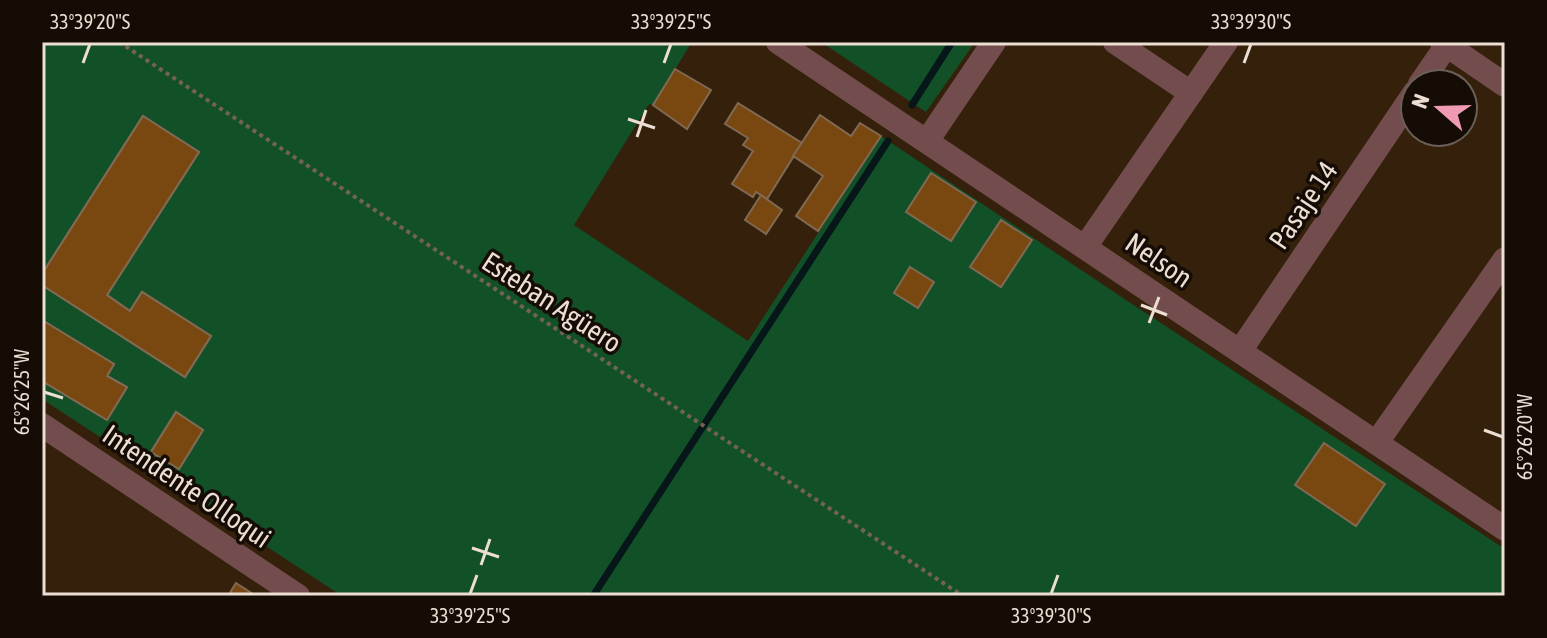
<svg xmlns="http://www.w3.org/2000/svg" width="1547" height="638" font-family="'Asap Condensed',sans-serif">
<rect width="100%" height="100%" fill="#34200b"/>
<g fill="#125028">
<polygon points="42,42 692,42 653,105 649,104 574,225 748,341 881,136 1126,300 1505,549 1505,596 342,596 42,399"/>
<polygon points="821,42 975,42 926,112"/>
</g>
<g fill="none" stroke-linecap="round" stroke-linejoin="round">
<g stroke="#061619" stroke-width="7">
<polyline points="912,105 952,42"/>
<polyline points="593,596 888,141"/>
</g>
</g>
<g fill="#784810" stroke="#816953" stroke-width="2">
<polygon points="675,69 711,90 687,129 653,105"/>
<polygon points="738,103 802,143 767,199 756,192 753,197 732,184 753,151 743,145 748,138 725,124"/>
<polygon points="820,115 851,136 860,123 881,136 818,231 796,216 823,176 793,156"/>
<polygon points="143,116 199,152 107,295 130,311 142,292 211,336 185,377 42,285 42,274"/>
<polygon points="143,116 199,152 107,295 130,311 142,292 211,336 185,377 42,285 42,274"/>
<polygon points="931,173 976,202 951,241 906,212"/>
<polygon points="761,195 782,210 766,234 745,220"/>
<polygon points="1001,220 1032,240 1001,287 970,267"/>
<polygon points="910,267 934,282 918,308 894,293"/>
<polygon points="42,320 114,364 107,376 127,387 107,420 42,381"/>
<polygon points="42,320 114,364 107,376 127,387 107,420 42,381"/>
<polygon points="176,412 203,430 179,469 151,452"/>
<polygon points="176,412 203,430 179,469 151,452"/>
<polygon points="1324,443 1385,484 1356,526 1295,485"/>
<polygon points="236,583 256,596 228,596"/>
</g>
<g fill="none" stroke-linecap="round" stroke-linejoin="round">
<polyline stroke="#746351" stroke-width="4" stroke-dasharray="4 4" stroke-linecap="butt" points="119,42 963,596"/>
<g stroke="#734d4d" stroke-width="24">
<polyline points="778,42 1505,529"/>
<polyline points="1115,42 1191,93"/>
<polyline points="1442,42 1505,85"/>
<polyline points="1420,84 1449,42"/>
<polyline points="927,141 994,42"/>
<polyline points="1085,247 1226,42"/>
<polyline points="1240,351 1415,92"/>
<polyline points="42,425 298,596"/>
<polyline points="1377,442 1505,259"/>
</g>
</g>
<path fill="none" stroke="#ecded2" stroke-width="3" d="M83,63l7,-19M664,63l7,-19M1244,63l7,-19M628,119l27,9M637,137l9,-27M1141,305l26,10M1149,323l10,-26M44,392l19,6M1484,430l19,7M472,548l27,9M481,565l9,-26M470,594l7,-19M1051,594l7,-19"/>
<g text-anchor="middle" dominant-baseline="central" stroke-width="7" stroke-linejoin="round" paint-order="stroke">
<g font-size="28" fill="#ecded2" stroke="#150c05">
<text transform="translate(1303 205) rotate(-56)">Pasaje 14</text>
<text transform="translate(1159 260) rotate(34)">Nelson</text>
<text transform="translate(552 302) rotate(33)">Esteban Agüero</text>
<text transform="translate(187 486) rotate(34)">Intendente Olloqui</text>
</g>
</g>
<rect width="1547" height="638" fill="none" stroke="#150c05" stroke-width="88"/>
<g transform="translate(1439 108) rotate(290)"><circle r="38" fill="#150c05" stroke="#6b6057" stroke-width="2"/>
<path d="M0-6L14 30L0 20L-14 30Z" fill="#f19ab3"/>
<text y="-12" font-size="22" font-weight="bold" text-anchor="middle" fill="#ecded2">N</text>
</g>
<rect x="44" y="44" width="1459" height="550" fill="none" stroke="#ecded2" stroke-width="3"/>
<g font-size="20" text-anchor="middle" fill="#ecded2">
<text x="90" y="29">33°39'20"S</text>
<text x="671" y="29">33°39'25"S</text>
<text x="1251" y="29">33°39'30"S</text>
<text transform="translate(22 392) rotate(-90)" y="7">65°26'25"W</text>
<text transform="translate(1525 437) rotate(-90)" y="7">65°26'20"W</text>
<text x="470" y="623">33°39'25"S</text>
<text x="1051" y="623">33°39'30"S</text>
</g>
</svg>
